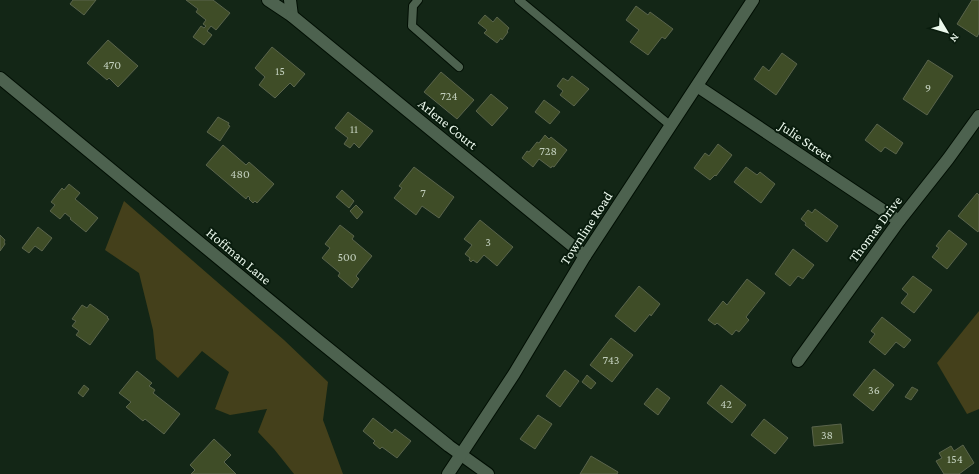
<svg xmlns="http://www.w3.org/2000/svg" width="979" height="474" font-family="'Crimson Pro',serif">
<rect width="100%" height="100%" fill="#132616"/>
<g fill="#44401b">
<polygon points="124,201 284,340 328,382 323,420 343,474 294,474 274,449 258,432 267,409 230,415 215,409 229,372 202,351 178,378 156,359 153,330 139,273 105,250"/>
<polygon points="979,311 979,409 967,414 937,363"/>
</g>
<g fill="#3f4d27" stroke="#5a644c">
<polygon points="73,0 96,0 84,15 70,4"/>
<polygon points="186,0 213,0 230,13 216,30 211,26 207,31 212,35 204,45 193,37 201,26 204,28 206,26 203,24 206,20 196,12 198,9"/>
<polygon points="972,0 979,0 979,33 977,37 957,24"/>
<polygon points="636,6 648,15 650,12 673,29 665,39 662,37 648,55 630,42 639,30 626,20"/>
<polygon points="485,15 493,22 497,17 509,28 507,31 508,32 502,40 501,38 497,43 484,33 487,30 478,23"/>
<polygon points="108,40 138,66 118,87 109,78 107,80 87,63"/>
<polygon points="272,47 305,74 294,87 290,83 275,98 259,85 265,77 255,68"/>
<polygon points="782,53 797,64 776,95 754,79 763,66 769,71"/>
<polygon points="928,60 953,76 927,115 903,99"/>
<polygon points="441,72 474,100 457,119 424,92"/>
<polygon points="572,76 589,89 574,106 560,95 563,91 557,86 563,78 568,81"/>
<polygon points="491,94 508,108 492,126 476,111"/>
<polygon points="544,100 560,112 550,124 535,112"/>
<polygon points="348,112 373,131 359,148 354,143 350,148 344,144 348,138 335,128"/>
<polygon points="218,117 229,123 228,125 230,126 220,141 207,132"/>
<polygon points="877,124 903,143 896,154 885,147 881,152 865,140"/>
<polygon points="545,135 549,139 551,137 567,150 554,167 552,166 551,168 539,159 533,167 522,158 527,151 529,152 537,142 539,143"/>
<polygon points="718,144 732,155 716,176 715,175 710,180 694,168 705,153 709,156"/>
<polygon points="223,145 246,165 249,162 274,184 257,203 255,201 253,203 249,199 250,198 248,196 246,199 206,165"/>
<polygon points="414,167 454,197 439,218 422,206 416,215 394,198 402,188 399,186"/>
<polygon points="746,167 757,175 760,172 775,184 761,203 734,182"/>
<polygon points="69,184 80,193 75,199 98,218 86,232 70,219 71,218 65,213 60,219 50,211 55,205 51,202 62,188 64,190"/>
<polygon points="342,190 354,201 349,208 336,197"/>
<polygon points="977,193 979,195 979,230 978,232 958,216"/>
<polygon points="356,205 363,212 357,219 350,211"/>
<polygon points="815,209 838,226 827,242 805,225 806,223 801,219 808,210 812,213"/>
<polygon points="480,220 513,247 497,266 484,255 477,263 473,260 471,262 469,260 470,258 465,254 472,245 464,239"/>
<polygon points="340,225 354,236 352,239 372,256 356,276 359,279 352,288 338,276 340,273 322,258 330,248 325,244"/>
<polygon points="38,227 52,238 42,251 35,246 29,253 22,248"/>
<polygon points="949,230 967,244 947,269 932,257 939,248 936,246"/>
<polygon points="0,235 5,240 4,242 5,244 0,251"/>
<polygon points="793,249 814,265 803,279 798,276 790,286 775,274"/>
<polygon points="913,276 932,290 914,313 901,303 908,294 902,289"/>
<polygon points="747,279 765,293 746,317 749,320 739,332 736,330 732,335 717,323 715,325 708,320 723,301 727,305"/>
<polygon points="639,286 660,304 651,316 650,314 635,332 615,316"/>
<polygon points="90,304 108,317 107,318 109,319 90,345 76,335 79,331 72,326 76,321 72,319 82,305 87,308"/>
<polygon points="882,317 911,340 904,348 896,342 885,355 869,342 875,334 871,331"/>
<polygon points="611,338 633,355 612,382 590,365"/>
<polygon points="874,369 894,385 873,411 853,395"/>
<polygon points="565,370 579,381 560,407 546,396"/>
<polygon points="137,371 152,383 149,386 155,390 153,393 180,414 164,434 145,419 143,421 126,407 131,402 119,393"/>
<polygon points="587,375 596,383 591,389 582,382"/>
<polygon points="84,385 89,389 83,397 78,393"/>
<polygon points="721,385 746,405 732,423 707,403"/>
<polygon points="912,387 918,390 911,400 905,397"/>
<polygon points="657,388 670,398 658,415 644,404"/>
<polygon points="538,415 552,424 535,449 520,439"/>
<polygon points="373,418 392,433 395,429 411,441 397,458 382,447 380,449 373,443 375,441 363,431"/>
<polygon points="764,419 788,438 775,454 751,435"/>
<polygon points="841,424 843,443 814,446 812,427"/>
<polygon points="214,439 231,455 224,462 236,474 191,474 195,470 190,465"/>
<polygon points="963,445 974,463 959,474 944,474 936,461 942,458 939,453 951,446 954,451"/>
<polygon points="591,456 618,472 617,474 580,474"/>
</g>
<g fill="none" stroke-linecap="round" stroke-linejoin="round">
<g stroke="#010e03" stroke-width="10">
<g id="service">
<polyline points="418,0 413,6 412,26 459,67"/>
<polyline points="519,0 671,126"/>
</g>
</g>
<g stroke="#010e03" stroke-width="14">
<g id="minor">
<polyline points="268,0 292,16 290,0"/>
<polyline points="292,16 585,256"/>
<polyline points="0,78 319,341 449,446 488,474"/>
<polyline points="697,86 899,221"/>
<polyline points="798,361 899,221 948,159 979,116"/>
</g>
</g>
<g stroke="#010e03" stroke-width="14">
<polyline id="tertiary" points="448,474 514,374 585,256 753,0"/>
</g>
<use href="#service" stroke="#4d624f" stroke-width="8"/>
<use href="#minor" stroke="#4d624f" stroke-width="12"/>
<use href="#tertiary" stroke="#4d624f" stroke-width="12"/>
</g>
<g text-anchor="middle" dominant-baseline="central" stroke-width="4" stroke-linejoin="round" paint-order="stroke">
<g font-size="12" fill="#c1cebc">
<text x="112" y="65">470</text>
<text x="280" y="71">15</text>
<text x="928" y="88">9</text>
<text x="449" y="96">724</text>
<text x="354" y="129">11</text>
<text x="548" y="151">728</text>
<text x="240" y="174">480</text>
<text x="423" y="193">7</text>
<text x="488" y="242">3</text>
<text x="347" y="257">500</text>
<text x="611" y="360">743</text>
<text x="874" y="390">36</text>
<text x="726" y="404">42</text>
<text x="827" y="435">38</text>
<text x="955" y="459">154</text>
</g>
<g font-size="14" fill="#ecf9ed" stroke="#091c0d">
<text transform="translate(448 124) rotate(39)">Arlene Court</text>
<text transform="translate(806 141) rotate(34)">Julie Street</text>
<text transform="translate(586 228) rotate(-57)">Townline Road</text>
<text transform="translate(875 229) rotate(-53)">Thomas Drive</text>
<text transform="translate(239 256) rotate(40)">Hoffman Lane</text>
</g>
</g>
<g transform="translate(947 32) rotate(128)" stroke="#091c0d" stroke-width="3" paint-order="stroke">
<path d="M0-3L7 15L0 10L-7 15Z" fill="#ecf9ed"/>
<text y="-6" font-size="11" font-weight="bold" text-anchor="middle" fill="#ecf9ed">N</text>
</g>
</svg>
